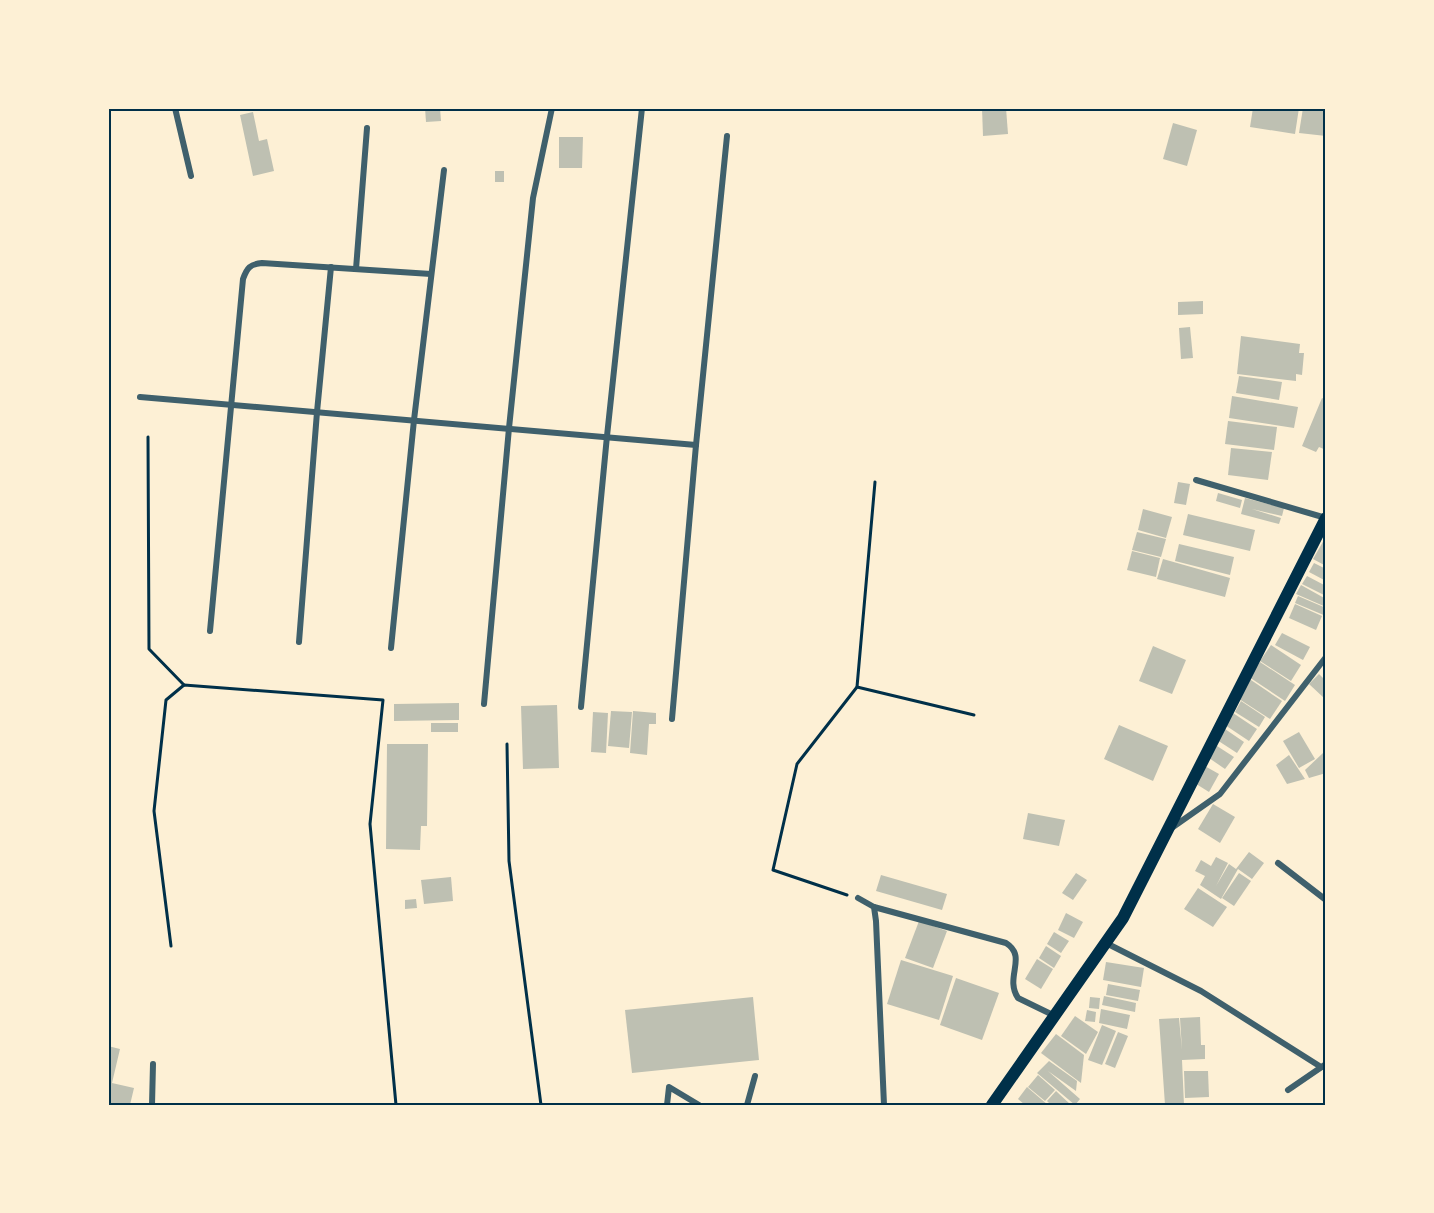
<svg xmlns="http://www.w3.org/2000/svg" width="1434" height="1213" font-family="'Playfair Display',serif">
<rect width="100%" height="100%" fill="#fdf0d5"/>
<g fill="#bec0b2">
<polygon points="425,108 440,108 441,121 426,122"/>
<polygon points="982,108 1006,108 1008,134 983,136"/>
<polygon points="1253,108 1299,108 1295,134 1250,127"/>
<polygon points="1303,108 1326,108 1326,136 1299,133"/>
<polygon points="253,112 259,141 267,139 274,171 253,176 240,115"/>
<polygon points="1173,123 1197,130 1187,166 1163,159"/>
<polygon points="559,137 583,137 582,168 559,168"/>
<rect x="495" y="171" width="9" height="11"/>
<polygon points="1203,301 1203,314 1178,315 1178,302"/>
<polygon points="1190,327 1193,358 1181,359 1179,328"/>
<polygon points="1241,336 1300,344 1299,353 1304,353 1302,375 1296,374 1296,381 1237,374"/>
<polygon points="1239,376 1282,382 1279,400 1236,393"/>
<polygon points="1232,396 1298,407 1294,428 1229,418"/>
<polygon points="1322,398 1326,400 1326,450 1319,447 1316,452 1302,446"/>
<polygon points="1228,421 1277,427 1274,450 1225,444"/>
<polygon points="1231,448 1272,452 1268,480 1228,475"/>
<polygon points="1178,482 1190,484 1186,505 1174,503"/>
<polygon points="1218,493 1242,500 1240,508 1216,501"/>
<polygon points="1245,498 1284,508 1282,516 1252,509 1281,518 1279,524 1241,514"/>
<polygon points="1143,509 1172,517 1166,538 1138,530"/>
<polygon points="1188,514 1255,530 1250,551 1183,535"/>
<polygon points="1137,532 1166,539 1161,557 1132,550"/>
<polygon points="1324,540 1326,541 1326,566 1313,559"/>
<polygon points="1179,544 1234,557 1230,575 1175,561"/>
<polygon points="1132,551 1160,558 1156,577 1127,570"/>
<polygon points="1163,559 1230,578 1225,597 1157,579"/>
<polygon points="1314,563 1326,569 1326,581 1309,572"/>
<polygon points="1307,576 1326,586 1326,596 1302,584"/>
<polygon points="1301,585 1326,599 1326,607 1296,594"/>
<polygon points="1298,596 1326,608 1326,616 1295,603"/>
<polygon points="1295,604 1322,616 1316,630 1289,618"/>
<polygon points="1282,633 1310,647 1303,660 1275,645"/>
<polygon points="1271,645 1301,665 1291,681 1260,661"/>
<polygon points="1153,646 1186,660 1172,694 1139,681"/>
<polygon points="1260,662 1295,685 1285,701 1249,677"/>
<polygon points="1319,674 1326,681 1326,695 1324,698 1309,684"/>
<polygon points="1248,678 1282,701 1270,719 1236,697"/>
<polygon points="1241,701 1265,717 1259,727 1235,712"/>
<polygon points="459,703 459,720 394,721 394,704"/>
<polygon points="557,705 559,768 523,769 521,706"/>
<polygon points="611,711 632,712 629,748 608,746"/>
<polygon points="633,711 656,713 656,724 649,724 647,755 630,753"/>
<polygon points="593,712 608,713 606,753 591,752"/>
<polygon points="1233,713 1257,729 1249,741 1225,725"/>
<rect x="431" y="723" width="27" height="9"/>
<polygon points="1119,725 1168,746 1153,781 1104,759"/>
<polygon points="1225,729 1244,742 1237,753 1217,740"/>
<polygon points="1299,732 1315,759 1299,768 1283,741"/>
<polygon points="387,744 428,744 427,826 421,826 420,850 386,849"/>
<polygon points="1217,746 1234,757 1225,769 1209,758"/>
<polygon points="1323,753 1326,760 1326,773 1309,778 1305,770"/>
<polygon points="1289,755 1305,779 1287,784 1276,765"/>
<polygon points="1203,765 1219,774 1209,792 1193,782"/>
<polygon points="1213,804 1235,817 1220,843 1198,829"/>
<polygon points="1028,813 1065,820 1059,846 1023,839"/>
<polygon points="1249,852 1264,863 1252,879 1238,869 1221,899 1200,885 1205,876 1195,871 1201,860 1211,866 1216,857 1228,863 1216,886 1229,864 1236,869"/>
<polygon points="1076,873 1087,880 1073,900 1062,893"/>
<polygon points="1239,873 1251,881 1234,906 1222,898"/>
<polygon points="881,875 947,894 942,910 876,891"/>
<polygon points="451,877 453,901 424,904 421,880"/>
<polygon points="1198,888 1227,907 1213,927 1184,909"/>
<polygon points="416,899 417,908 405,909 405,900"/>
<polygon points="1066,913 1083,922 1074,938 1058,930"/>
<polygon points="919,921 947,931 933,968 905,958"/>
<polygon points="1054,932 1069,941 1061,953 1047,944"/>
<polygon points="1046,946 1061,956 1054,968 1039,958"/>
<polygon points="1037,959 1053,969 1041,989 1025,979"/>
<polygon points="901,960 953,976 939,1020 887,1004"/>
<polygon points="1106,962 1144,968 1141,987 1103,980"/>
<polygon points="956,978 999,993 982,1040 940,1025"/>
<polygon points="1108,984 1140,990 1138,1001 1106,995"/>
<polygon points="1104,996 1136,1003 1135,1012 1102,1005"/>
<polygon points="753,997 759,1060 632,1073 625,1010"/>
<polygon points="1090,997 1100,998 1099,1009 1089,1008"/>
<polygon points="1101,1009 1130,1015 1127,1029 1099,1023"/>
<polygon points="1087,1010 1096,1012 1095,1022 1085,1021"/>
<polygon points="1075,1016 1098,1032 1086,1054 1061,1036"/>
<polygon points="1200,1017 1201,1045 1205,1045 1205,1059 1182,1060 1184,1105 1165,1105 1159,1019 1179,1018 1182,1050 1180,1018"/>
<polygon points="1102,1025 1116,1031 1102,1065 1088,1060"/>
<polygon points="1118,1032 1128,1036 1115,1068 1105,1064"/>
<polygon points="1056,1034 1084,1055 1081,1083 1041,1053"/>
<polygon points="108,1046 120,1049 112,1083 134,1088 130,1105 108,1105"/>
<polygon points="1049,1061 1077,1081 1076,1091 1048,1071 1080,1099 1075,1105 1037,1073"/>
<polygon points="1184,1071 1208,1071 1209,1097 1185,1098"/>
<polygon points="1038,1075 1055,1090 1045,1101 1028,1087"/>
<polygon points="1027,1087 1048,1105 1025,1105 1018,1099"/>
<polygon points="1056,1091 1071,1105 1051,1105 1047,1101"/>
</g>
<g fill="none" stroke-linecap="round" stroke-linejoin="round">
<g stroke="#003049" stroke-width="3">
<polyline points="148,437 149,649 184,685"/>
<polyline points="857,687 974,715"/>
<polyline points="507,744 509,861 541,1105"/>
<polyline points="847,895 773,870 797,764 857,687 875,482"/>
<polyline points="171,946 154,811 166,700 184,685 383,700 370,824 396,1105"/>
</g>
<g stroke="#3f606c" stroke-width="6">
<polyline points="175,108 191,176"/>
<polyline points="356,269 367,128"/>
<polyline points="140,397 696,445"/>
<polyline points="1196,480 1326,518"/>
<path d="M210,631l33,-352c4,-11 7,-15 19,-16l169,11"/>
<polyline points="299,642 317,412 331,267"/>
<polyline points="391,648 414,420 444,170"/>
<polyline points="484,704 509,428 533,198 552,108"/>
<polyline points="581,707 607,436 642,108"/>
<polyline points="672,719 696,445 727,136"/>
<polyline points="1173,827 1220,794 1326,657"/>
<polyline points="1278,863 1326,900"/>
<polyline points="858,898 874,907 876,921 884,1105"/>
<path d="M874,907l132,36c22,14 -2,34 12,55l37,18"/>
<polyline points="1106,943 1201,991 1321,1067"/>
<polyline points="1288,1090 1326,1064"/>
<polyline points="152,1105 153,1064"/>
<polyline points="667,1105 669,1087 699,1105"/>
<polyline points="747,1105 755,1076"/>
</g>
<polyline stroke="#003049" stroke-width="12" points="992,1105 1123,918 1326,518"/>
</g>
<rect width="1434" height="1213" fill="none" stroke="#fdf0d5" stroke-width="219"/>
<rect x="110" y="110" width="1214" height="994" fill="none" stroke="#003049" stroke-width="2"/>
</svg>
